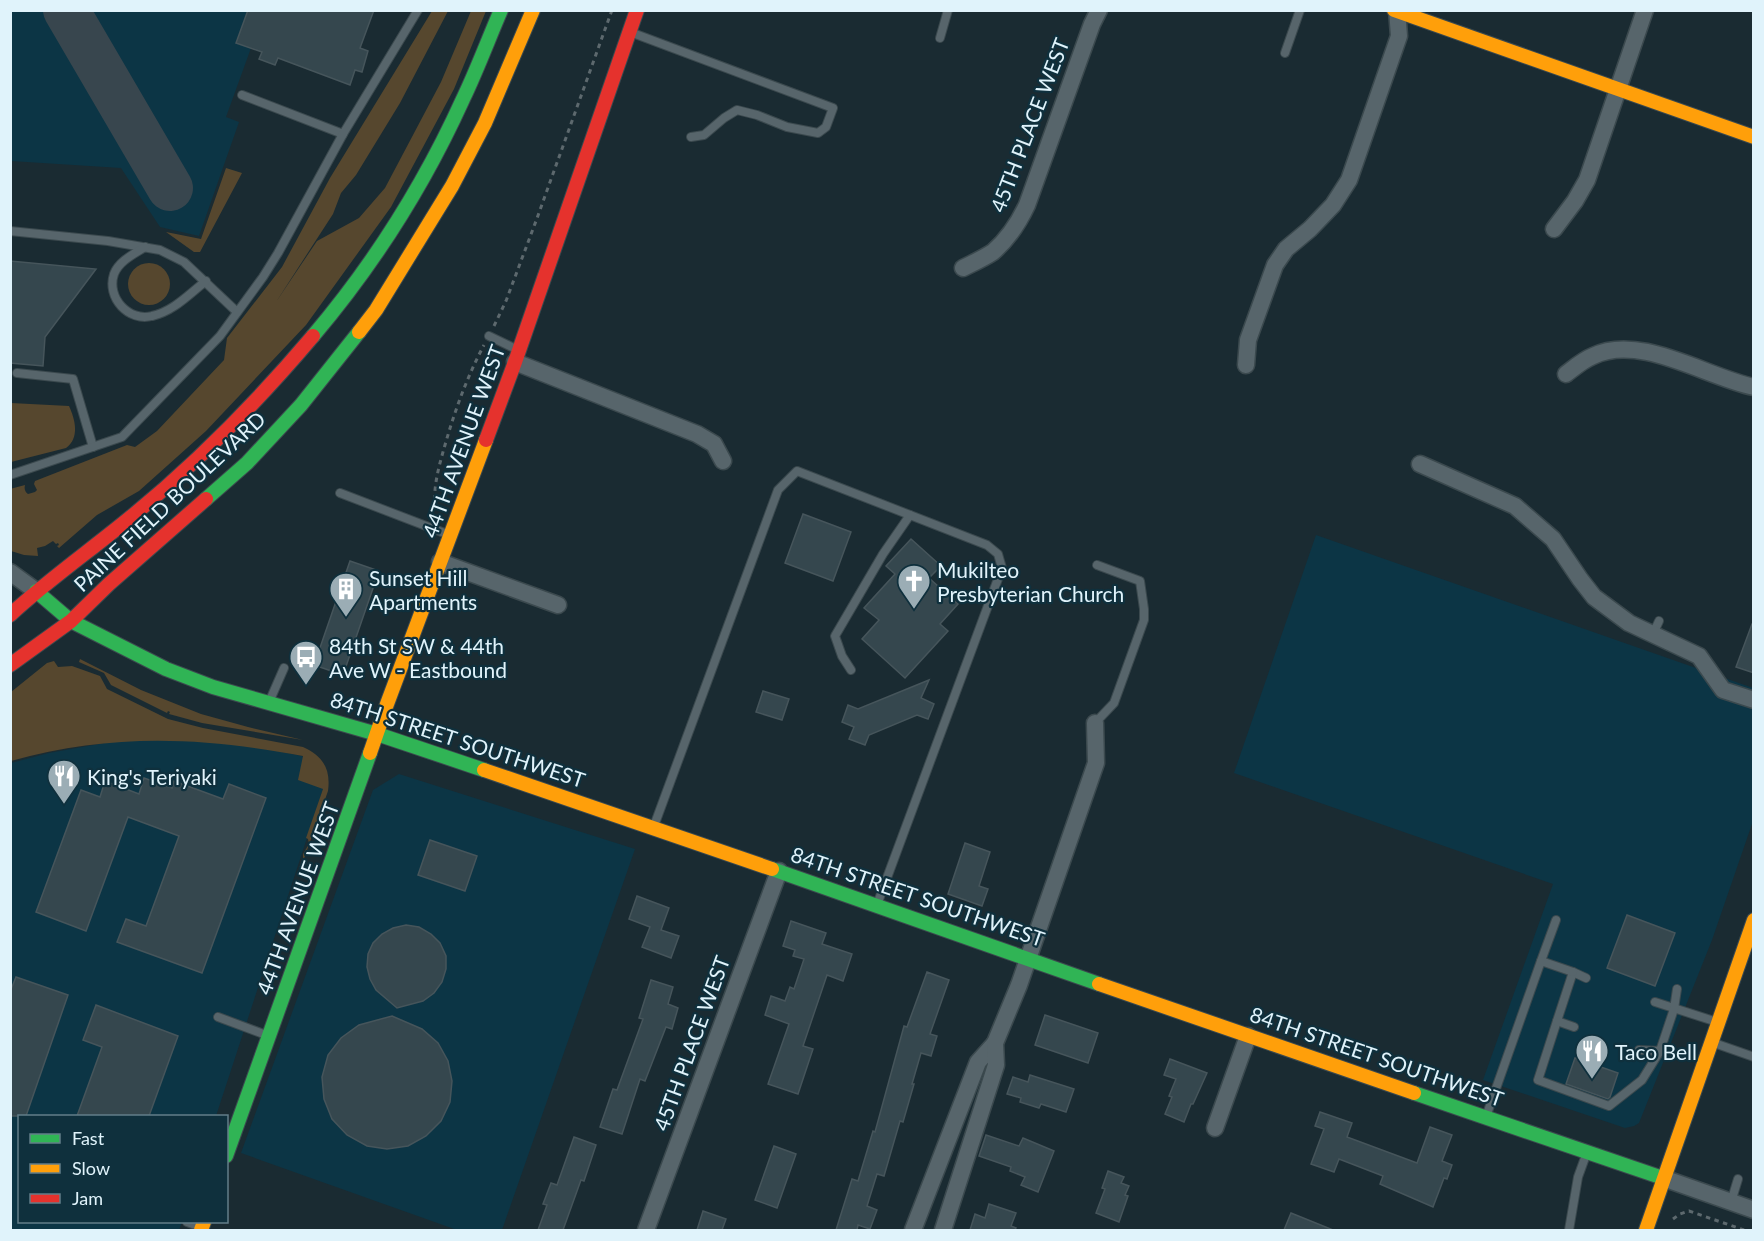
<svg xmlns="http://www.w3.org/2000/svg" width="1764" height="1241" font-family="Lato,sans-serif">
<rect width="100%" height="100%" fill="#1a2b32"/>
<g fill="#0c3545">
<polygon points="10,11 248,11 236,42 251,48 226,117 239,122 199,236 160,227 121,168 11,161"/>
<polygon points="1316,535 1753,688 1753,821 1712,940 1639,1123 1634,1126 1625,1128 1483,1080 1553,884 1234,773"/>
<polygon points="138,737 226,740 302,756 323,789 216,1116 20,1116 20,1222 182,1222 179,1230 11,1230 11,763 49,753"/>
<polygon points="399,774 635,849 502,1230 457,1230 241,1153 373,790"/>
</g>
<g fill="#56472e">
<path d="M432,11h16l-48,92 -44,72 -15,18 -8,21 -57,88 41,-61 42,-23 26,-30 56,-106 30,-71h15l-32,78 -63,118 -85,118 -100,106 -67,60 -42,24 -38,33 -2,-2 2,-1 -1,-2 -2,1 -3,-3 -8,5 -8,2 1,8 -14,-1 -13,-4 -1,-62 15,-4c-1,4 0,7 3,9l7,-2 2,-2 -3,-6 1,-3 92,-36 8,2 22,-16 67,-71 3,-22 55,-71 48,-89z"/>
<polygon points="226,168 242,173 200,252 194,252 166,232 201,239"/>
<circle cx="149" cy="284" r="21"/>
<path d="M11,403l58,3c6,13 11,32 -3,42l-55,14z"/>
<polygon points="80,659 141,690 201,714 248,727 303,740 202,723 169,714 170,712 168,711 167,713 111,685 104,673 79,662"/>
<path d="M54,661l4,6 14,-1 28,10 7,13 61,30 35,9 100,19c20,9 28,22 25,44l-28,79 -1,-3 4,-6v-7l6,-10 -1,-5 -2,-1 17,-49 -25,-9 5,-24c-103,-19 -191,-23 -292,5v-69l36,-29z"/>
</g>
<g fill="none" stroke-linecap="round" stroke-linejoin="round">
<polyline stroke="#38464e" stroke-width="46" points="66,10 170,188"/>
</g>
<g fill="#35474e" stroke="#46555b" stroke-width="1.5">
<polygon points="248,10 374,10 360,48 368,51 362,72 355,70 350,85 278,58 275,65 259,59 262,52 236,43"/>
<polygon points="10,261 96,269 45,337 43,366 10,363"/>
<polygon points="803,514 851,532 833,581 785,563"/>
<polygon points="911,539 941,566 929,578 958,604 940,624 948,631 905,678 862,639 879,620 864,608 895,574 886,566"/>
<polygon points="350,561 379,571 343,675 314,665"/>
<polygon points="1752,624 1754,624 1754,673 1736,667"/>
<polygon points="929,680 921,698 934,704 928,719 917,715 869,735 865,745 849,739 854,727 842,722 848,705 858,709"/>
<polygon points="763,691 789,699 782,720 756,712"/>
<polygon points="144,778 172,788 174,781 223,799 229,784 266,798 202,973 117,942 126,919 146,926 179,836 128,817 86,931 36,912 81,790 100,797 105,781 139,794"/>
<polygon points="430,840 477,856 465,891 418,875"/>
<polygon points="965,843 990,852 979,886 988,889 982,906 948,894"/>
<polygon points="637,896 669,908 661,930 679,936 671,958 642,947 650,927 629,919"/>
<polygon points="1627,915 1675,933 1655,986 1607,968"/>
<polygon points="791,921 826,933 822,944 852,954 843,981 827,975 803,1046 813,1049 798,1094 768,1084 789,1024 765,1015 771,996 785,1001 790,987 794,989 804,959 793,956 795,950 783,946"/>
<polygon points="406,925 419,927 431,934 440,943 446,956 446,969 442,982 434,993 423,1001 397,1008 376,990 370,979 367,967 368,954 373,943 382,934 393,928"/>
<polygon points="927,972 949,980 930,1034 937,1036 931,1056 921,1053 912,1084 914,1084 903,1122 900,1121 884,1176 877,1174 867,1206 877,1210 870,1229 858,1225 857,1230 836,1230 852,1179 858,1181 873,1131 875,1132 904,1026 907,1027"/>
<polygon points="16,977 68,995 26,1116 10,1116 10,992"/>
<polygon points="651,980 673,987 668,1004 678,1008 672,1029 666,1027 645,1081 640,1079 622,1134 600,1127 613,1089 617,1090 643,1019 639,1018"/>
<polygon points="96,1005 178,1036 149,1116 77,1116 102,1047 83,1040"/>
<polygon points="1045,1015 1098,1033 1088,1063 1035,1045"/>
<polygon points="392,1016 422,1029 438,1043 448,1061 452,1081 450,1102 441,1121 426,1136 408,1146 387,1149 367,1146 347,1135 332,1119 324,1099 322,1077 328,1055 341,1038 359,1025"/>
<polygon points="1575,1058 1618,1073 1610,1097 1608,1099 1566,1084"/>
<polygon points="1170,1059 1207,1073 1193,1104 1191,1104 1184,1122 1165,1114 1172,1097 1169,1096 1176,1079 1164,1075"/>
<polygon points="1030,1075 1074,1089 1066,1112 1041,1104 1039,1108 1020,1102 1021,1098 1007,1094 1013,1077 1028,1082"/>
<polygon points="1320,1112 1352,1123 1347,1137 1417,1163 1430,1127 1452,1135 1442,1161 1452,1165 1447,1179 1444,1178 1433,1207 1380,1184 1383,1176 1339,1159 1334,1172 1311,1164 1324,1129 1315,1126"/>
<polygon points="986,1135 1019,1146 1023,1138 1054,1151 1038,1192 1021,1185 1025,1177 1010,1171 1011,1167 979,1156"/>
<polygon points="574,1137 596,1145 584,1181 581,1180 563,1230 538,1230 547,1205 543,1204 551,1183 557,1185"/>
<polygon points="774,1146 796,1154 777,1208 755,1200"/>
<polygon points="1108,1171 1124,1177 1121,1183 1129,1186 1125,1195 1128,1196 1119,1222 1096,1213 1105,1189 1102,1188"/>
<polygon points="989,1204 1016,1213 1011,1226 1016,1228 1015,1230 970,1230 975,1214 985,1218"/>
<polygon points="703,1211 726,1219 722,1230 697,1230"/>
<polygon points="1291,1213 1333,1230 1284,1230"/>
</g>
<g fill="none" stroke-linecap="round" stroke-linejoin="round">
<g stroke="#3b494e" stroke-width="10">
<g id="lane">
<polyline points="630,32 833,108 826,127 818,133 787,127 757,115 737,110 724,118 704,135 691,137"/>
<polyline points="940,38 948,10"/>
<polyline points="1285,53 1300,10"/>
<polyline points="242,95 343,134"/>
<polyline points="10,231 108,241 160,250 184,262 237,312"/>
<path d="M145,247c-11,7 -26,14 -31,27 -8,24 15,48 38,42 22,-5 37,-22 54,-35"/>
<polyline points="489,336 518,350"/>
<polyline points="17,373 73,379 93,447"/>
<polyline points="10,475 122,437 220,336 263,277 278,253 343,134 418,10"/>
<polyline points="340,493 447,534"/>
<polyline points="1653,634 1659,621"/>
<polyline points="851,670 842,656 835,636 883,554 910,515"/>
<polyline points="270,700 284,668"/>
<polyline points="1095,723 1114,703 1144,620 1144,609 1140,581 1097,565"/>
<polyline points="654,826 778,490 797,471 987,545 998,554 1002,568 878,902"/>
<polyline points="1541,961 1556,920"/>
<polyline points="1655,1002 1714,1021"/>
<polyline points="218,1017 269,1036"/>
<polyline points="1557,1021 1538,1080 1609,1106 1642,1080 1660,1051"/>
<polyline points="1574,1027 1557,1021 1573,972 1586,978"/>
<polyline points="1714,1043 1754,1057"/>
<polyline points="1639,1050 1660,1051 1674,1009 1677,989"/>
<polyline points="1487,1114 1541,961 1573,972"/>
<polyline points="1731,1202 1738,1179"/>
<polyline points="187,1222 201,1227"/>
<polyline points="1569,1230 1578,1177 1586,1155"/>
</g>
</g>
<g stroke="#3b494e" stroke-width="19">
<g id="street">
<polyline points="1554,229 1575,201 1587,180 1645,10"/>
<path d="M963,268c10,-5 21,-10 30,-16 15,-13 26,-30 34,-47l65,-181 7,-14"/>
<polyline points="515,362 697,434 714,444 723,461"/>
<polyline points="1246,365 1248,340 1275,265 1286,249 1310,229 1333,205 1349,180 1399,36 1397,10"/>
<path d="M1566,374c9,-7 17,-14 27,-18 47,-23 113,21 161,31"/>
<polyline points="1420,464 1515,506 1553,539 1580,579 1594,597 1629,623 1699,656 1723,690 1754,700"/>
<polyline points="440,562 558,605"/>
<polyline points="10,572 36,591"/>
<polyline points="1215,1128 1248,1036"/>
<polyline points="1663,1178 1754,1210"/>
<polyline points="646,1230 779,871"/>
<polyline points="913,1230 978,1062 995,1043"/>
<polyline points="943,1230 996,1065 995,1043 1019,985 1096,763 1095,723"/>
</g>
</g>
<g stroke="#3b494e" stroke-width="16">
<g id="fast">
<path d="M313,336c61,-72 111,-151 150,-237 14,-29 25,-59 38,-89"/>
<polyline points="206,499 247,463 301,405 359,332"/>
<polyline points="36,591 71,621 166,669 213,687 377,734 484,770"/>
<polyline points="772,869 1099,984"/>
<polyline points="1414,1093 1663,1178"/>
<polyline points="226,1156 370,753"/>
</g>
</g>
<g stroke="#3b494e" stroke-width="16">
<g id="slow">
<polyline points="1394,10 1754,137"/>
<polyline points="359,332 376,310 452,186 485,123 533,10"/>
<polyline points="370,753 387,704 486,440"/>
<polyline points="484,770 772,869"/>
<polyline points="1099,984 1414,1093"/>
<polyline points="201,1230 204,1222"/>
<polyline points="1646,1230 1754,920"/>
</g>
</g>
<g stroke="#3b494e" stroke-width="16">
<g id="jam">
<polyline points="486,440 515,362 637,10"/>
<path d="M10,615c38,-35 81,-65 121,-98 66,-54 127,-116 182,-181"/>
<polyline points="10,665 71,621 109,584 206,499"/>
</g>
</g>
<g stroke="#5d696e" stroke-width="3" stroke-dasharray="4.5 4.5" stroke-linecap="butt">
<polyline points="494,326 506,301 536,221 612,10"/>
<path d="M435,509c-2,-23 4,-43 10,-64 10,-35 22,-68 39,-100"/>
<polyline points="1673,1219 1680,1214 1689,1211 1744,1230"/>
</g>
<use href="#lane" stroke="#57656b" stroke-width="8"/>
<use href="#street" stroke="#57656b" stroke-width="16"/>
<use href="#fast" stroke="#30b455" stroke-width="14"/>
<use href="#slow" stroke="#ff9f0a" stroke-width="14"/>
<use href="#jam" stroke="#e5322d" stroke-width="14"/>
</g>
<defs>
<g id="church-pin" transform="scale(1.725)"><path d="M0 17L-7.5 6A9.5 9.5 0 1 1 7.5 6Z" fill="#9badb5" stroke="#0f303d"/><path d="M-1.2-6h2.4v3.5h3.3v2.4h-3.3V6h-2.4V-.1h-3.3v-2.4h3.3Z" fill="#fff"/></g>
<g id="building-pin" transform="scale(1.725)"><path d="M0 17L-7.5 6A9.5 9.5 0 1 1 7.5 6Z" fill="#9badb5" stroke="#0f303d"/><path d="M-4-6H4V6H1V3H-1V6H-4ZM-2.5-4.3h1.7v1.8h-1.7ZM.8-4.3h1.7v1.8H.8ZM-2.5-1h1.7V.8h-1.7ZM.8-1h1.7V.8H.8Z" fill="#fff"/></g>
<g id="bus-pin" transform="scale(1.725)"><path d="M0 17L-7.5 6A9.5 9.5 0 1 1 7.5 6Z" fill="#9badb5" stroke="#0f303d"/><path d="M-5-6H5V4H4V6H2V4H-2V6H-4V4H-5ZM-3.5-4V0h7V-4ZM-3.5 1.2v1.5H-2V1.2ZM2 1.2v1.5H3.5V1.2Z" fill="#fff"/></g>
<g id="restaurant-pin" transform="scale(1.725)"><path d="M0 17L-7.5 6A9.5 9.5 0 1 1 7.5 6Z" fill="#9badb5" stroke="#0f303d"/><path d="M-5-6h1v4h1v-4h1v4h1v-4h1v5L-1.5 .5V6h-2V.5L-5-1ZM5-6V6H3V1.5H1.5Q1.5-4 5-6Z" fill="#fff"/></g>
</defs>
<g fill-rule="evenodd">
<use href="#church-pin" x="914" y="581"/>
<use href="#building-pin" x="346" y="589"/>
<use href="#bus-pin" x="306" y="657"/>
<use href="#restaurant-pin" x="64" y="776"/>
<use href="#restaurant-pin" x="1592" y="1051"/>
</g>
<g text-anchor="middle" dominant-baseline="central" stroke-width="4.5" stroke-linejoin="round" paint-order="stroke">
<g font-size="21" fill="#e0f3fb" stroke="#0f303d">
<text transform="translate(1029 125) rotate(-69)">45TH PLACE WEST</text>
<text transform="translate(463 441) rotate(-70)">44TH AVENUE WEST</text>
<text transform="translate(169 501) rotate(-43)">PAINE FIELD BOULEVARD</text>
<text transform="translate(458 739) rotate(18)">84TH STREET SOUTHWEST</text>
<text transform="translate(918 896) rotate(19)">84TH STREET SOUTHWEST</text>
<text transform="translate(297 898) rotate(-70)">44TH AVENUE WEST</text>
<text transform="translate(691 1043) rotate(-70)">45TH PLACE WEST</text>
<text transform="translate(1377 1056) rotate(19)">84TH STREET SOUTHWEST</text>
</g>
<g font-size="21" fill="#e0f3fb" stroke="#0f303d" text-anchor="start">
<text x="937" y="569">Mukilteo<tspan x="937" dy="24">Presbyterian Church</tspan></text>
<text x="369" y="577">Sunset Hill<tspan x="369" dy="24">Apartments</tspan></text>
<text x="329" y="645">84th St SW &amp; 44th<tspan x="329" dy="24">Ave W - Eastbound</tspan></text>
<text x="87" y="776">King's Teriyaki</text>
<text x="1615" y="1051">Taco Bell</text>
</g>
</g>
<rect width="1764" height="1241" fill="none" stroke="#e0f3fb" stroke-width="24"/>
<rect x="18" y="1115" width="210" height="108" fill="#0f303d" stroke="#637e89" stroke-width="1.5"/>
<rect x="30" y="1134" width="30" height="9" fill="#30b455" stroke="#637e89" stroke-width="1.5"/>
<text x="72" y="1145" font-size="18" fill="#e0f3fb">Fast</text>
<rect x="30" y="1164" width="30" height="9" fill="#ff9f0a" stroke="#637e89" stroke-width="1.5"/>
<text x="72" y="1175" font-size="18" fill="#e0f3fb">Slow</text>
<rect x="30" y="1194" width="30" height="9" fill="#e5322d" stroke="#637e89" stroke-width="1.5"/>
<text x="72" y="1205" font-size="18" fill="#e0f3fb">Jam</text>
</svg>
